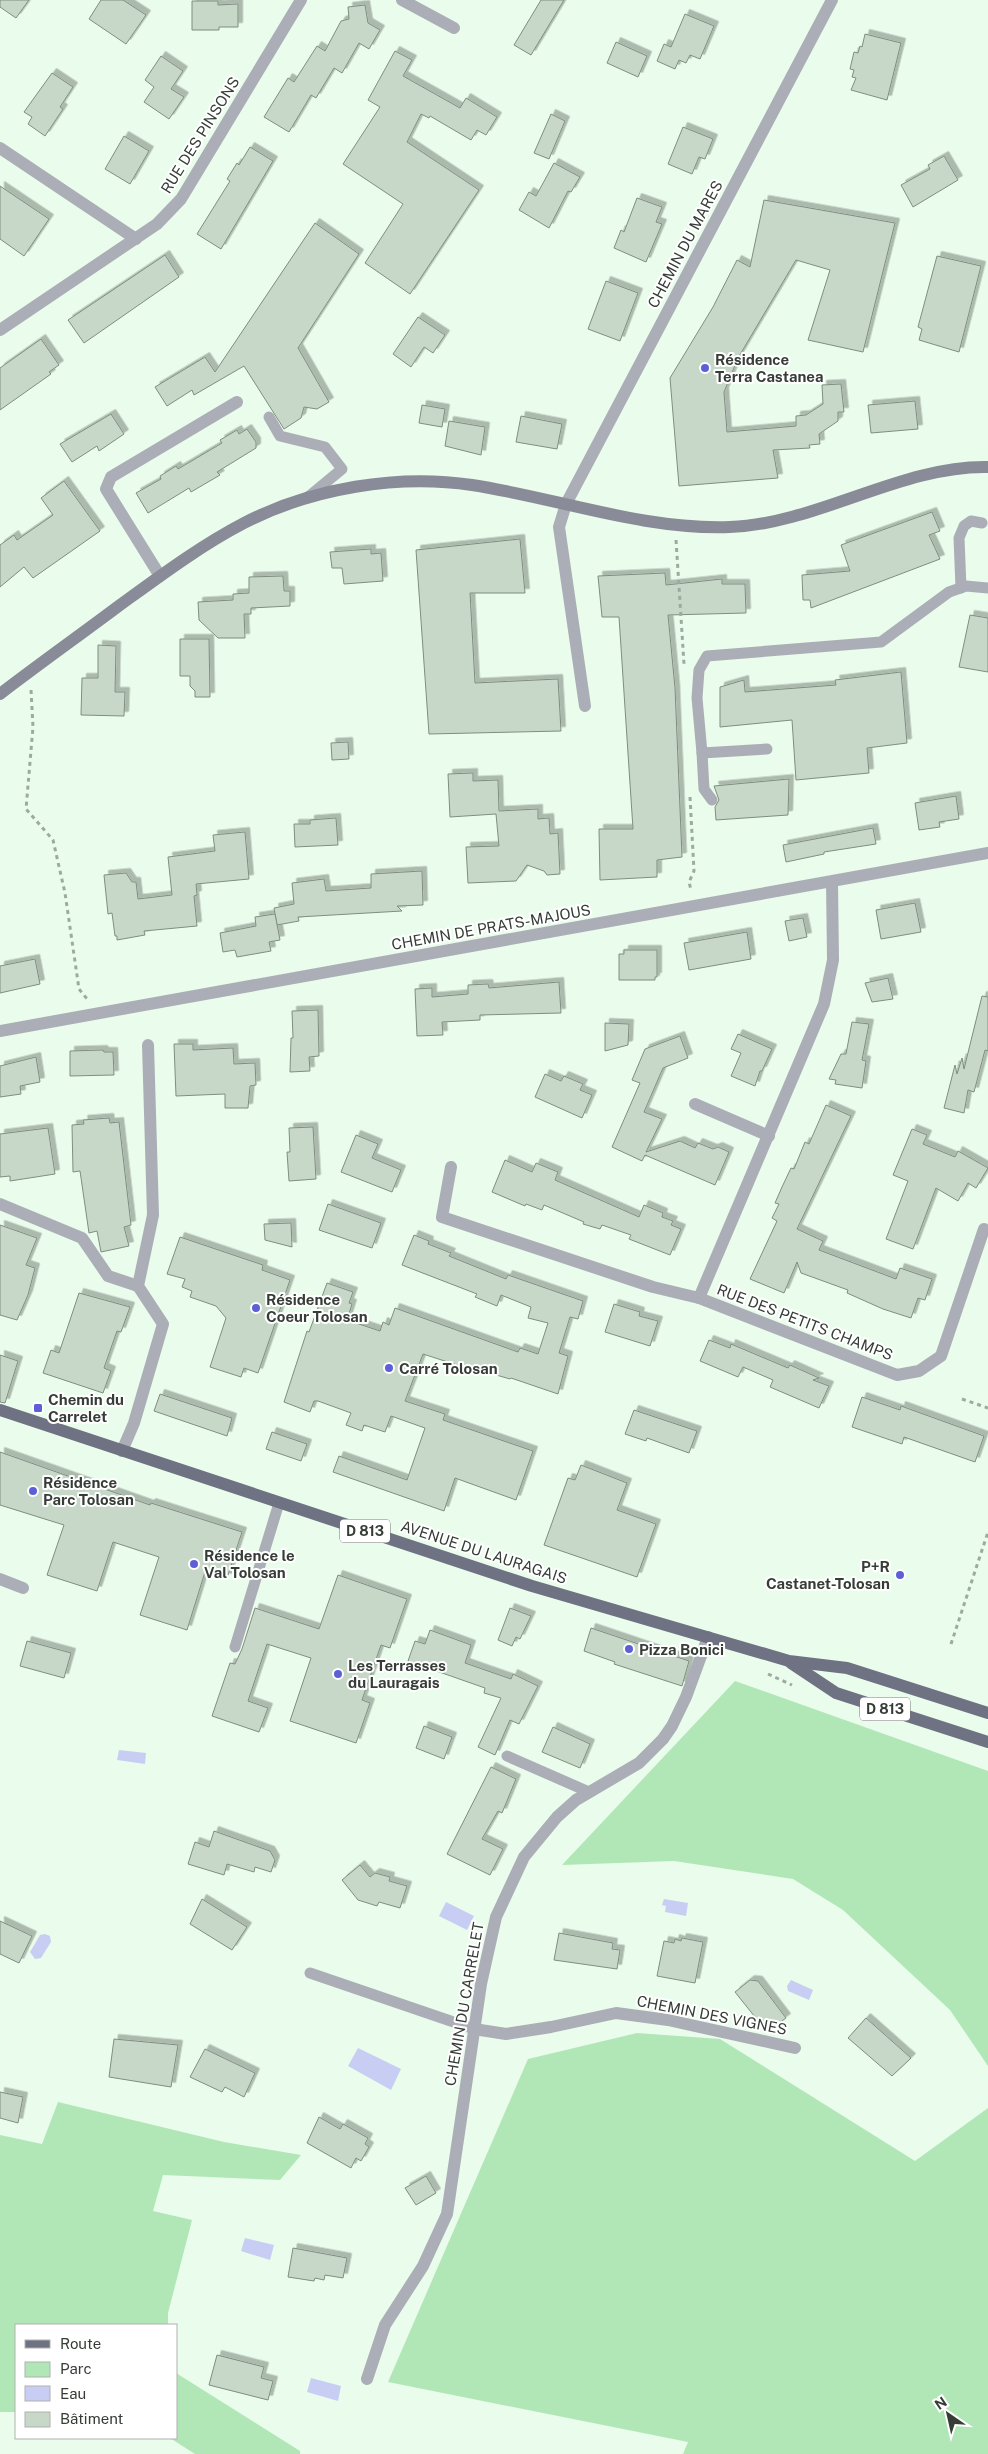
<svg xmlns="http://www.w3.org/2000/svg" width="988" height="2454" font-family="'Public Sans',sans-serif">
<defs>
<filter id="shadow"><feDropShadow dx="4.5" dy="-4.5" stdDeviation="0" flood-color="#0004"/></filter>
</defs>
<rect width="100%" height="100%" fill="#eafcec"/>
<g fill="#b1e7b6">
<polygon points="735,1681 988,1771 988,2066 950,2010 843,1910 793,1879 674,1861 562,1865"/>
<polygon points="637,2033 720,2039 915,2161 988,2108 988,2454 683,2454 688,2442 388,2382 528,2059"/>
<polygon points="58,2102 224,2142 301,2155 280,2180 163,2175 153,2211 192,2220 168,2313 168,2325 16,2325 16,2412 0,2412 0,2135 42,2144"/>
<polygon points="176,2373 300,2451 300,2454 195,2454 170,2438 176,2438"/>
</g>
<g fill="#c8cef3">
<polygon points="119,1750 146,1753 145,1764 117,1760"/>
<polygon points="664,1899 688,1903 686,1916 665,1912 666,1906 662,1905"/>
<polygon points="446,1902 474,1916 467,1930 439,1916"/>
<polygon points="45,1934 50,1936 51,1942 41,1958 35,1959 30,1952 40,1935"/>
<polygon points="791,1980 813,1990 809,2000 788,1991 787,1986"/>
<polygon points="358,2048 401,2069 391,2090 348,2066"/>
<polygon points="245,2238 274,2245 270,2260 241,2251"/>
<polygon points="311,2378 341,2386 338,2401 307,2392"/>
</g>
<g fill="#c7d8c8" stroke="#7e8e7f" filter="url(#shadow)">
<polygon points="0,0 29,0 16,18 0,7"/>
<polygon points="101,0 123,0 146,15 126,44 89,19"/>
<polygon points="541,0 564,0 531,55 514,45"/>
<polygon points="192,1 218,1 218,5 238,4 238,27 219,27 219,30 192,30"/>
<polygon points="365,5 368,23 380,30 369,49 359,43 342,73 334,68 316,98 311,95 289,132 264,117 288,78 294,82 317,46 325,51 341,21 349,19 348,7"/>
<polygon points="685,14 714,26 700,59 690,55 686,63 679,60 675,69 657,61 664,44 671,47"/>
<polygon points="865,34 901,43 887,100 851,90 856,78 852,77 854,70 850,69 854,52 858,53 860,46 862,47"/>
<polygon points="616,42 647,56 638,77 607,63"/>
<polygon points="395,51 412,60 403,76 460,108 466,98 497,117 486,135 477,130 471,140 430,116 429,118 421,114 407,142 479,190 410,294 365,263 403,204 343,164 380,107 368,100"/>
<polygon points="161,56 183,71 171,89 184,97 169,119 144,102 154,87 145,80"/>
<polygon points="52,73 73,87 60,107 63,109 45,136 28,124 32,117 24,112"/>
<polygon points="551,114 565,121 549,159 534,153"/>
<polygon points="683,127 713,139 705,159 699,157 692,174 668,164"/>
<polygon points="124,136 149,151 130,184 105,169"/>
<polygon points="250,147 273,161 221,249 197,234 230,181 227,179 237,163 239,165"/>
<polygon points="944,156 958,180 913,207 901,185 930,169 928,165"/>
<polygon points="554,163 580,177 571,192 568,191 549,228 519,210 529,192 536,196"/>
<polygon points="0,186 49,219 24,256 0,239"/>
<polygon points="637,198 662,207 656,222 662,224 646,262 614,248 621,230 624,232"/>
<polygon points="764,200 895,223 863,352 808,340 830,270 796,260 738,358 724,392 727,432 796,426 796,416 806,415 823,404 822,385 841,384 844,412 838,412 838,421 819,434 820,444 809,445 810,448 773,450 778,478 679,486 670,378 713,307 737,260 750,267"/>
<polygon points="315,223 359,254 298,348 329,402 317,409 304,407 301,418 284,429 244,366 194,395 192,390 167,406 155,387 205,357 215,372"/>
<polygon points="165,255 179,277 84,343 68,320"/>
<polygon points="937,256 981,266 959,352 919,340 922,329 918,327"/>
<polygon points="606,281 638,293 620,341 588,329"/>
<polygon points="418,317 445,335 433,353 424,347 411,367 393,354"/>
<polygon points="41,339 59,365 49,372 51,374 0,410 0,368"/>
<polygon points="915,401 918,429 871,433 868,405"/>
<polygon points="422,405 445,409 442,427 419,423"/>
<polygon points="111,414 124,434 99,451 97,446 72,462 60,444"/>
<polygon points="521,416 562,424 557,449 516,442"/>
<polygon points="449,421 485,427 481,455 445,446"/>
<polygon points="247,429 256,442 256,448 217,472 220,475 191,492 189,488 148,513 136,493 161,479 160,476 176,466 178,469 222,443 220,440 237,430 239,434"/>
<polygon points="64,481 100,531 33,578 24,567 0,587 0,545 14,535 17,540 53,515 41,498"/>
<polygon points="932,512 940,531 929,535 940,559 811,608 810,600 803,600 802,575 850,571 841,545"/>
<polygon points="520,539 525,593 470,593 475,683 558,679 561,731 429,734 416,550"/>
<polygon points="371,549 371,554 381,553 383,581 344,584 342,568 332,568 330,552"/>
<polygon points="665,573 666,585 722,579 722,584 745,584 746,613 668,615 675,688 682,857 657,860 657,877 600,880 599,829 633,829 619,617 602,617 598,576"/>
<polygon points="283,576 284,591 290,591 290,606 251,608 251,614 244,614 245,638 218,638 199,620 198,602 233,600 233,594 249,593 249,577"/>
<polygon points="970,615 988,618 988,672 959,667"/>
<polygon points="180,639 209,639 210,697 195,697 195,691 190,686 190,676 180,676"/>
<polygon points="98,645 116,646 115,692 125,692 124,716 81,715 82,678 98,678"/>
<polygon points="901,672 907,743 867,748 869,773 796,780 792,720 720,727 720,687 744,680 745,692 836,685 835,680"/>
<polygon points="348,742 349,759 332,760 331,743"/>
<polygon points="473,773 473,781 498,780 499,811 538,809 538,819 549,818 550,834 558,833 560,874 547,875 544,871 527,865 516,881 468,883 466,847 499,846 496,814 450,817 448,774"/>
<polygon points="789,779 788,815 716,820 715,807 719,800 714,786"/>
<polygon points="956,796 959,819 939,822 940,827 919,830 915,803"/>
<polygon points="336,818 338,845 295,847 294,824 310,824 310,820"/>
<polygon points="873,828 876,844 824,852 824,854 786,862 783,845"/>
<polygon points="245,832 249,879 196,884 197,895 194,896 197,926 144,931 145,935 117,940 117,936 115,936 112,913 108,914 104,875 126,873 132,882 136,882 138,899 172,895 168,857 215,851 213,835"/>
<polygon points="422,871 423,905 397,906 402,911 298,917 299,921 277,925 274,908 294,904 292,883 324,879 326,891 371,888 371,874"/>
<polygon points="915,903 921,932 881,939 876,910"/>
<polygon points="275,914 280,940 269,942 271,951 237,957 235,950 223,952 220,933 256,926 255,917"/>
<polygon points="803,918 807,937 789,941 785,921"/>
<polygon points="747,932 751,959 689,970 684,943"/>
<polygon points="624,950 657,950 657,977 655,977 655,980 619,980 619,954 624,954"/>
<polygon points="35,959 40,984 0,993 0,966"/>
<polygon points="888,978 893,999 872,1002 865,983"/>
<polygon points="559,982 561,1013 480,1015 480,1020 442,1022 443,1035 417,1036 415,989 432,988 432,997 468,994 468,985 488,984 489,988"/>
<polygon points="982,996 988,997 988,1051 985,1050 974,1092 968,1090 964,1113 944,1108 955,1065 957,1074 962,1058 964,1069"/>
<polygon points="318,1010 319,1056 309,1057 310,1071 290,1072 291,1038 293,1038 292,1011"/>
<polygon points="852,1022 869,1024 862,1060 866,1061 862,1088 835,1084 836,1080 829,1079 841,1054 846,1054"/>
<polygon points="605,1023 629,1024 628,1045 605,1051"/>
<polygon points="738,1034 772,1049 762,1071 760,1071 755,1086 731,1076 741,1053 731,1049"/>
<polygon points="680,1036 688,1058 663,1068 644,1112 662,1119 646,1152 680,1141 695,1148 698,1143 713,1149 718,1147 729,1152 715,1185 645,1155 642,1161 612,1147 640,1083 632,1080 645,1049"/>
<polygon points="174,1044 193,1044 193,1050 233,1048 234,1064 255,1063 256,1085 250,1086 248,1108 225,1108 225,1094 176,1096"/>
<polygon points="103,1050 104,1052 113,1052 114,1075 70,1076 70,1051"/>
<polygon points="36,1057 40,1082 20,1086 21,1094 0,1097 0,1066"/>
<polygon points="545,1074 561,1081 564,1076 583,1084 580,1090 592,1095 582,1118 535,1097"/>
<polygon points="826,1105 851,1116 797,1229 823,1241 819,1250 896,1279 900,1268 932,1279 925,1300 918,1298 911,1318 883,1309 847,1293 848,1290 801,1273 797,1262 784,1293 750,1279 777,1221 772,1218 779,1204 775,1203 782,1187 791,1168 794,1169 805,1142 809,1144"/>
<polygon points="109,1118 110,1123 119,1122 131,1225 124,1227 129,1246 101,1252 97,1231 89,1233 80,1171 73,1172 72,1125 84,1124 83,1120"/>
<polygon points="313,1127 316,1179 289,1181 287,1152 290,1152 289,1128"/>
<polygon points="48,1128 55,1174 10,1181 10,1176 0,1177 0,1134"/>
<polygon points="912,1129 927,1135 923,1144 955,1157 958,1151 988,1168 976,1188 968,1183 958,1201 936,1188 913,1249 886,1239 908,1181 893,1175"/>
<polygon points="356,1135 378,1144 372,1158 401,1170 392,1192 341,1172"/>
<polygon points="505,1160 532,1172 536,1163 558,1172 555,1180 639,1217 644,1205 663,1213 662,1217 673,1221 671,1225 681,1229 670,1255 629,1239 631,1235 602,1225 600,1229 583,1224 584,1222 544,1205 542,1210 526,1204 525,1206 492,1192"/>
<polygon points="328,1204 381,1223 372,1248 319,1230"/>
<polygon points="291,1223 292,1247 265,1240 264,1224"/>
<polygon points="0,1225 37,1238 26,1265 35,1268 28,1295 17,1320 0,1315"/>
<polygon points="414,1235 429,1241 428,1244 451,1253 449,1256 506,1279 508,1275 583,1301 578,1319 570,1317 559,1353 568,1356 558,1394 511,1378 510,1379 486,1372 485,1374 423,1354 405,1401 445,1414 443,1420 533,1451 516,1500 455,1478 444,1511 333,1472 339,1456 407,1480 425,1428 391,1416 385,1432 364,1425 362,1431 346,1425 351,1413 318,1401 314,1401 310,1412 284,1402 307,1331 309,1332 327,1283 353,1292 349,1303 352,1304 347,1320 380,1331 383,1322 389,1325 395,1308 518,1352 520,1348 538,1354 548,1323 528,1318 531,1307 501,1295 497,1306 475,1297 477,1294 402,1265"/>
<polygon points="180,1237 263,1265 262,1270 290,1280 258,1373 244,1368 241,1377 210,1367 226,1318 216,1306 190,1297 192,1291 182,1287 185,1279 167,1274"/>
<polygon points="79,1293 130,1307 121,1332 117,1331 104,1368 111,1371 103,1393 43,1373 51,1350 59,1353"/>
<polygon points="614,1304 640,1312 639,1316 658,1321 650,1346 605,1332"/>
<polygon points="709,1340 730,1348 731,1344 788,1368 790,1365 819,1378 813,1380 829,1386 819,1408 770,1387 773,1380 743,1367 738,1377 700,1361"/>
<polygon points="0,1355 18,1361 5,1403 0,1402"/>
<polygon points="160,1394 232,1418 227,1436 154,1411"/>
<polygon points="862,1397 900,1410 901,1406 984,1436 975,1462 904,1437 902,1444 852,1427"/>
<polygon points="634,1410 697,1431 689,1453 647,1438 646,1441 625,1434"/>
<polygon points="272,1432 307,1444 301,1461 266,1449"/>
<polygon points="0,1452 150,1505 151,1503 242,1532 227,1578 205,1572 187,1630 140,1615 159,1557 113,1542 97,1591 47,1575 64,1525 0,1505"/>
<polygon points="581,1465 627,1483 617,1510 656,1524 637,1577 544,1545 568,1478 575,1480"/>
<polygon points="338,1575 407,1599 390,1648 381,1645 362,1700 370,1703 356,1743 290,1721 311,1658 267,1644 248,1701 268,1708 259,1732 212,1716 230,1663 235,1664 242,1649 255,1608 319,1629"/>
<polygon points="510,1608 531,1616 520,1639 516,1637 512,1646 498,1640"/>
<polygon points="591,1628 689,1661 682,1686 614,1664 615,1662 584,1651"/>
<polygon points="430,1630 471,1645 465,1663 511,1679 513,1674 538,1686 519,1724 510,1720 495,1755 478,1747 501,1698 484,1693 485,1688 408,1661 415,1641 425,1644"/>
<polygon points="27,1641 71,1653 64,1678 20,1666"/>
<polygon points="424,1726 452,1737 444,1759 416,1748"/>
<polygon points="553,1727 590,1744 580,1768 542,1752"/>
<polygon points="491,1767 516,1779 502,1813 498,1811 482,1839 503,1849 490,1875 447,1854"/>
<polygon points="214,1831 270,1851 275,1860 271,1872 255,1867 254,1872 227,1864 224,1875 188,1864 195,1842 209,1847"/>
<polygon points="360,1865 370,1877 375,1873 390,1877 389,1881 407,1886 400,1908 379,1902 377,1906 358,1900 342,1880"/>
<polygon points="202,1899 247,1927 232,1950 190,1924"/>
<polygon points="0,1921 32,1936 19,1963 0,1954"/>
<polygon points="559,1933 613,1943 612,1949 620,1950 617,1969 554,1960"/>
<polygon points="682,1938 703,1942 695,1983 657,1976 664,1941 674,1943 675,1939 681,1941"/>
<polygon points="750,1980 758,1981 786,2018 770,2030 763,2027 735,1992"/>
<polygon points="866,2018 911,2058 892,2076 848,2038"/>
<polygon points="114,2039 178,2045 171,2087 109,2077"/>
<polygon points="205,2049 255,2073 244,2097 225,2087 222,2092 190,2077"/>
<polygon points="0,2092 23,2097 18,2123 0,2118"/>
<polygon points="319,2117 340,2129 343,2124 368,2138 365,2144 369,2147 361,2161 356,2158 351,2168 307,2143"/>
<polygon points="426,2176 436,2193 416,2205 405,2188"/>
<polygon points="293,2248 347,2258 343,2278 325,2275 324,2280 315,2278 314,2281 288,2277"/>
<polygon points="217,2355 264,2367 261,2378 273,2381 268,2400 209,2385"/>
</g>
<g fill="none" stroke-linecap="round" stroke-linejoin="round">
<g stroke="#9dab9f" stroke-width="3" stroke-dasharray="4 4" stroke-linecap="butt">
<polyline points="676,540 684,664"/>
<polyline points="31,690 33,727 26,809 53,840 65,893 79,989 88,1000"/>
<polyline points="690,797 694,871 689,882 691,890"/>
<polyline points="962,1399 988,1408"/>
<polyline points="951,1644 988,1532"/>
<polyline points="768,1674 792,1685"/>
</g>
<g stroke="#acaeb7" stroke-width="11">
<polyline points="269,417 280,436 325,447 342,469 307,498"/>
<polyline points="961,588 959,538 964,526 971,521 982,523"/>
<polyline points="767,749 702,753 697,698 699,670 707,656 881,642 949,592 966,586 988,588"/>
<polyline points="702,753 704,789 712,800"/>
<polyline points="235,1647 279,1503"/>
<polyline points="507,1756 589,1792"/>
<polyline points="310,1973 474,2029"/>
</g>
<g stroke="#acaeb7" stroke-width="12">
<polyline points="402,0 454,28"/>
<polyline points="0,148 136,239"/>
<polyline points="0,330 157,224 181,199 301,0"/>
<polyline points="160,576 106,489 111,477 237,402"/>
<polyline points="585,706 559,527 566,504 832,0"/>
<polyline points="0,1031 988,853"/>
<polyline points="695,1104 769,1136"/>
<polyline points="451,1167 442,1217 653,1287 699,1298 897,1375 919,1371 941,1356 984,1229"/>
<polyline points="0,1204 82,1238 108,1276 138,1286"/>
<polyline points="699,1298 824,1004 833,960 832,882"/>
<polyline points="122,1451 134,1423 163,1324 138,1286 153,1215 148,1045"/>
<polyline points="0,1579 23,1588"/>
<polyline points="474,2029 506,2034 551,2027 616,2013 668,2020 795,2048"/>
<polyline points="367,2379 385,2325 423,2266 447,2214 481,1984 496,1917 524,1857 557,1817 576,1800 639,1763 663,1739 672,1726 686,1697 708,1637"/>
</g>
<path stroke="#898b98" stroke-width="12" d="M0,694c39,-30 80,-59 120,-89 40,-29 80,-59 124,-82 68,-35 153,-49 228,-38 86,13 170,45 258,42 87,-3 172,-62 258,-60"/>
<g stroke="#6f7282" stroke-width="12">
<polyline points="0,1410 532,1586 789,1661 847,1668 988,1713"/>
<polyline points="791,1663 836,1693 988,1742"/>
</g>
</g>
<g fill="#5d5fd7" stroke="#fff" stroke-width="2">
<circle cx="705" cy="368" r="5"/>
<circle cx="256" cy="1308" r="5"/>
<circle cx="389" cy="1368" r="5"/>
<rect x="33" y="1403" width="10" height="10" rx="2.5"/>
<circle cx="33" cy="1491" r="5"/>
<circle cx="194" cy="1564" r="5"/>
<circle cx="900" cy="1575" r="5"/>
<circle cx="629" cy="1649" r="5"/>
<circle cx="338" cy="1674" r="5"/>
</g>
<g text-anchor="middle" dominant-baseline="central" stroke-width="4" stroke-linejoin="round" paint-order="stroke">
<g fill="#fff" stroke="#727773" stroke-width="1">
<rect x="340" y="1519.5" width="50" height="23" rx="4"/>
<rect x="860" y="1697.5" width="50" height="23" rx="4"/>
</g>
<g font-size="14" font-weight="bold" fill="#363d37">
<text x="365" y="1531">D 813</text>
<text x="885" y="1709">D 813</text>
</g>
<g font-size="15" fill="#363d37" stroke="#fff">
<text transform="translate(200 135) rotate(-58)">RUE DES PINSONS</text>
<text transform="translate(685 244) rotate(-62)">CHEMIN DU MARES</text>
<text transform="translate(491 927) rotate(-10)">CHEMIN DE PRATS-MAJOUS</text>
<text transform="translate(805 1322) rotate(21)">RUE DES PETITS CHAMPS</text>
<text transform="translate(484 1552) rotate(18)">AVENUE DU LAURAGAIS</text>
<text transform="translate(464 2004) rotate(-80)">CHEMIN DU CARRELET</text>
<text transform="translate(712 2015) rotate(11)">CHEMIN DES VIGNES</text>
</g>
<g font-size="15" font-weight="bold" fill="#363d37" stroke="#fff" text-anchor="start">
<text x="715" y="359">Résidence<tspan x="715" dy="17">Terra Castanea</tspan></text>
<text x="266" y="1299">Résidence<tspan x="266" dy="17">Coeur Tolosan</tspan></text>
<text x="399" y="1368">Carré Tolosan</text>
<text x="48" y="1399">Chemin du<tspan x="48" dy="17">Carrelet</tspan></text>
<text x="43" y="1482">Résidence<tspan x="43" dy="17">Parc Tolosan</tspan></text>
<text x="204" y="1555">Résidence le<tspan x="204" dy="17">Val Tolosan</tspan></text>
<text x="890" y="1566" text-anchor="end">P+R<tspan x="890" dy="17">Castanet-Tolosan</tspan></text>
<text x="639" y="1649">Pizza Bonici</text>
<text x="348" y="1665">Les Terrasses<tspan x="348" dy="17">du Lauragais</tspan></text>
</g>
</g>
<rect x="15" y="2324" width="162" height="115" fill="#ffffff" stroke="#afb1af"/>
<rect x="25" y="2340" width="25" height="8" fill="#6f7282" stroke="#afb1af"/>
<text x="60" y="2349" font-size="15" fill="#363d37">Route</text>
<rect x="25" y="2362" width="25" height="15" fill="#b1e7b6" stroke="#afb1af"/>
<text x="60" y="2374" font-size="15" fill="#363d37">Parc</text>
<rect x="25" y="2386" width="25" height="15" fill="#c8cef3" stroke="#afb1af"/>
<text x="60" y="2399" font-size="15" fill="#363d37">Eau</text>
<rect x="25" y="2412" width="25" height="15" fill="#c7d8c8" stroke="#afb1af"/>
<text x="60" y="2424" font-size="15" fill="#363d37">Bâtiment</text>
<g transform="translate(948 2414) rotate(326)" stroke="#ffffff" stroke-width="4" paint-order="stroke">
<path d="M0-4L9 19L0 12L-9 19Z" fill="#363d37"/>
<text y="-8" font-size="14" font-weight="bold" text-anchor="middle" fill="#363d37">N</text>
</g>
</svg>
